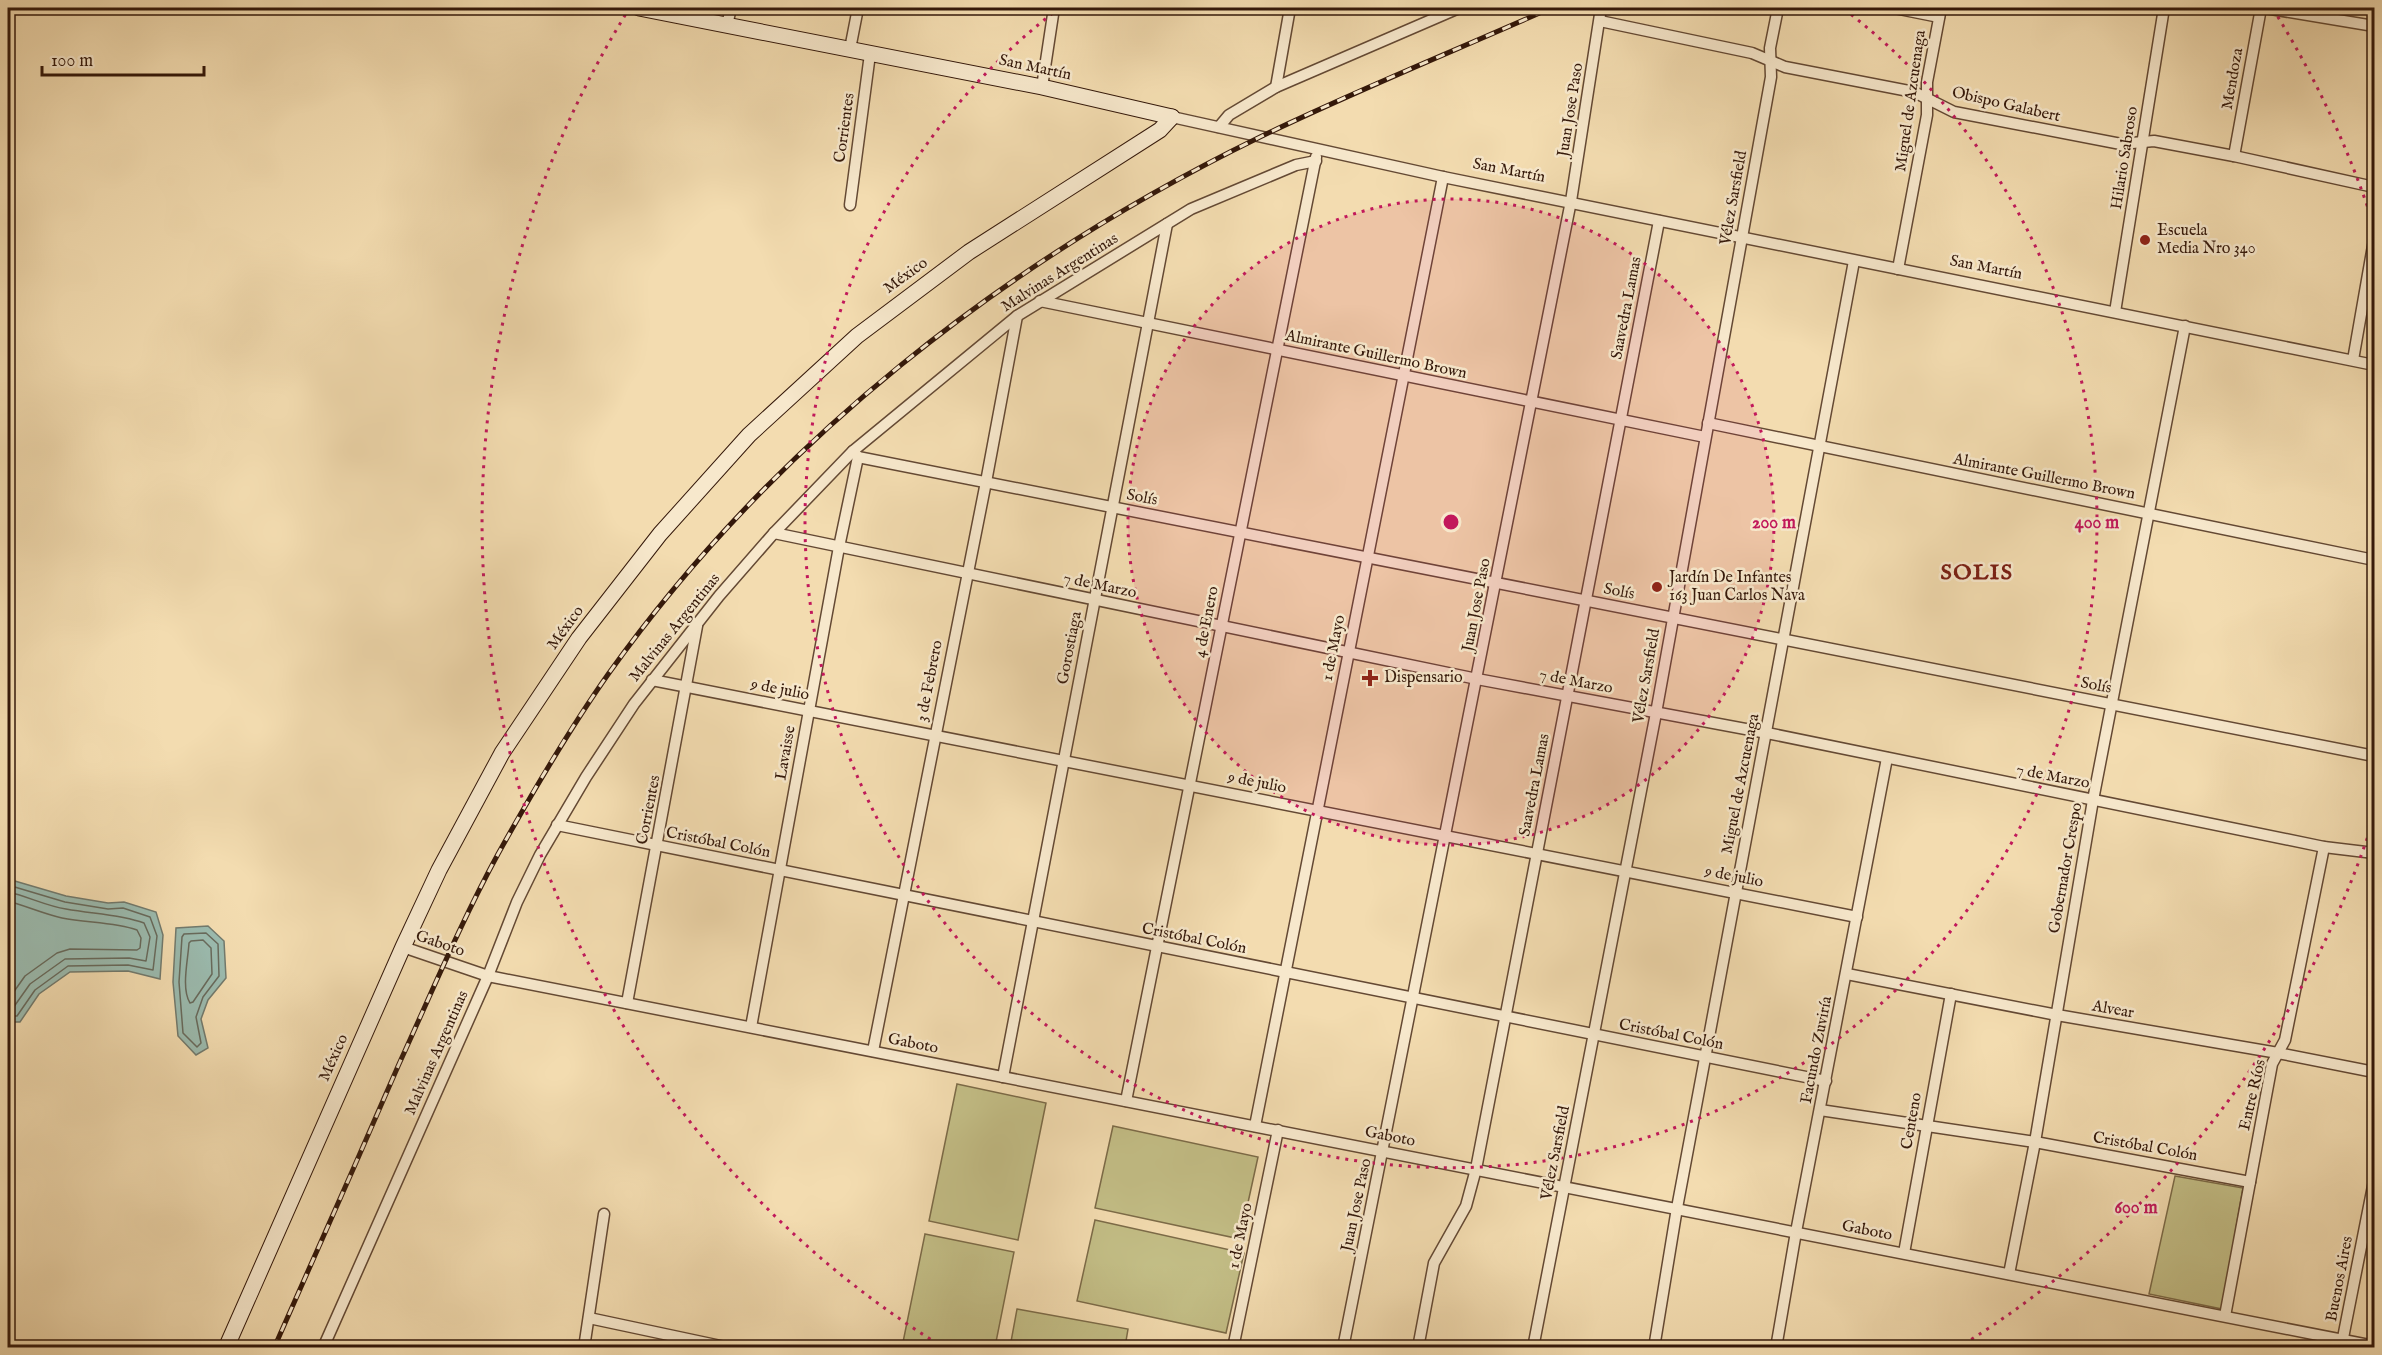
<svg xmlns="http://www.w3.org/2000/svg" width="2382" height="1355" font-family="'IM FELL English',serif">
<rect width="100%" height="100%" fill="#f3dcb0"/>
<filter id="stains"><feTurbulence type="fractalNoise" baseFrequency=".00333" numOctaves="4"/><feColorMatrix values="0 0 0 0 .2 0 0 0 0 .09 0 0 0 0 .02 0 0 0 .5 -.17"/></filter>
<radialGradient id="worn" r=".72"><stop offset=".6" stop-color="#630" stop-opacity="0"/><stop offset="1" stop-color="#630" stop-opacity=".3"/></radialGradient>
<g fill="#c3be86" stroke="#7c6b48" stroke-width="1.5">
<polygon points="957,1084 1046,1103 1018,1240 929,1221"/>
<polygon points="1113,1126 1258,1157 1240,1239 1095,1208"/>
<polygon points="2175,1176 2243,1188 2222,1309 2149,1294"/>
<polygon points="1095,1220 1244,1253 1226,1333 1077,1301"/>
<polygon points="925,1234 1014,1252 995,1347 902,1347"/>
<polygon points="1017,1309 1128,1329 1125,1347 1010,1347"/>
</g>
<g fill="#9bbbaf" stroke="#727a6d" stroke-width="1.5">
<polygon points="8,879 66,896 108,903 124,902 156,912 163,935 160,979 128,971 70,972 39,994 20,1022 8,1022"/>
<polygon points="208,926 224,941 226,978 208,1000 201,1019 208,1048 196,1055 178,1036 173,982 176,928"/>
</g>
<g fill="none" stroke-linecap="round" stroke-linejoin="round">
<g stroke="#686a5c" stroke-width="1.5">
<polyline points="8,885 65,902 108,909 123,908 150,917 157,936 153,970 128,965 68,966 35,990 17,1016 8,1016"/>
<path d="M8,892c19,4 38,14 58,17 27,5 53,5 78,14l6,14 -4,24 -17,-3 -64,1 -35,25 -17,24 -5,1"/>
<path d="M8,901c18,5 36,13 54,17 25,5 52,4 75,12l4,8 -1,10 -3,2 -67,-1 -13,4 -32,23 -17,24"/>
<polygon points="206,933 218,944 219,976 203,997 196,1017 201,1043 197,1047 183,1033 179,982 182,937 184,934"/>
<path d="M203,940l8,8 1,26 -19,28 -3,1c-9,-14 -2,-43 -1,-60l2,-2z"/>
</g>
<g stroke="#644934" stroke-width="13">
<g id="street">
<polyline points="1894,8 1939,17"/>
<polyline points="2265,8 2374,26"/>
<polyline points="1600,21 1752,53 1785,67 1914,92 1954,112 2121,144 2154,141 2234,156 2374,187"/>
<polyline points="727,25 731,8"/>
<polyline points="850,49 858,8"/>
<polyline points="1042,87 1054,8"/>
<polyline points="1276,87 1290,8"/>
<polyline points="1172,117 1443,177 2374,365"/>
<polyline points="1219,127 1229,115 1276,87 1459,8"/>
<polyline points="2234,156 2261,8"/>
<polyline points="850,205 870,54"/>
<polyline points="1898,269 1927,115 1927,82 1941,8"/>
<polyline points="1040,301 1705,437"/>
<polyline points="2115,312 2164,8"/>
<polyline points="2353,360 2374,240"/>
<polyline points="1708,423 2374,560"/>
<polyline points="858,457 2374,756"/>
<polyline points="774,533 1477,679 1767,733 2324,847 2374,853"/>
<polyline points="652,680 1857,917"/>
<polyline points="557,825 1826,1081"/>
<polyline points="403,947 488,976 2374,1346"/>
<polyline points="1847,974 2057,1015 2278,1053 2374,1072"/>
<polyline points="627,1003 697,626"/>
<polyline points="751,1027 839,547 858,457 853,451"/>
<polyline points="873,1051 986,482 1017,316"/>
<polyline points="1003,1077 1167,224"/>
<polyline points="1126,1101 1316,157"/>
<polyline points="1820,1110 2035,1142 2250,1182"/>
<polyline points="1255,1126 1443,177"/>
<polyline points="1904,1253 1951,994"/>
<polyline points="2009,1274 2035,1142 2093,800 2185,326"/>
<polyline points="2225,1316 2272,1064 2285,1040 2324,847"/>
<polyline points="589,1318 730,1348"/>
<polyline points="323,1348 488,976 517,902 540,855 586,777 634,704 719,596 774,533 853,451 1017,316 1191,209 1296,165 1316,161"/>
<polyline points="584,1348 604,1214"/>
<polyline points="1233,1348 1278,1130"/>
<polyline points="1343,1348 1571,201 1601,8"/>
<polyline points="1418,1348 1434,1263 1466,1206 1476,1169 1659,221"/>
<polyline points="1533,1348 1656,713 1771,77 1770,48 1778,8"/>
<polyline points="1654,1348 1677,1208 1854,261"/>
<polyline points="1776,1348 1796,1232 1887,758"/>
<polyline points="2341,1348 2374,1181"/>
</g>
</g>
<g stroke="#34180a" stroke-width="17">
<g id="secondary">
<polyline points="639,8 1042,87 1172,117"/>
<polyline points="226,1348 403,947 439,870 502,753 579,638 660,534 749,435 857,336 969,252 1160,130 1172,117"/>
</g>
</g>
<use href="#street" stroke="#f7e8cc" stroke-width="10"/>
<use href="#secondary" stroke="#f7e8cc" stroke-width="15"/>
<g stroke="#34180a" stroke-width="5">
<path id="rail" d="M274,1348c42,-95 84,-189 125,-284 32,-70 62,-142 99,-210 34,-61 70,-123 111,-181 165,-231 397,-412 651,-536 95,-46 194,-86 291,-129"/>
</g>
<use href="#rail" stroke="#f7e8cc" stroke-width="3" stroke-dasharray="9" stroke-linecap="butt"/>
</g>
<circle cx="1451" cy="522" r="323" fill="#c2185b" fill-opacity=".12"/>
<g fill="none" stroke="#c2185b" stroke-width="3" stroke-dasharray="3 6">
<circle cx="1451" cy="522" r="323"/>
<path d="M1844 9A646 646 0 1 1 1058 9"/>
<path d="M2373 821A969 969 0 0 1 1964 1344M938 1344A969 969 0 0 1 629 9M2273 9A969 969 0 0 1 2373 223"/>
</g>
<g fill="#8f2418" stroke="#f7e8cc" stroke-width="2">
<circle cx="2145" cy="240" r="6"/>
<circle cx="1657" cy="587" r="6"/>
<path d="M1367 669h6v6h6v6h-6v6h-6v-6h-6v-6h6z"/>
</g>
<g text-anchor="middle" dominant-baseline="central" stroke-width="5" stroke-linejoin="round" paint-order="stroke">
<g font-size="16" fill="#34180a" stroke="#f7e8cc">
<text transform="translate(1035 68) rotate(12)">San Martín</text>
<text transform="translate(2233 79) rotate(-80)">Mendoza</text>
<text transform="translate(1911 101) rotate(-82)">Miguel de Azcuenaga</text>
<text transform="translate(2006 105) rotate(13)">Obispo Galabert</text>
<text transform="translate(1571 110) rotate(-81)">Juan Jose Paso</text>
<text transform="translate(845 128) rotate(-82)">Corrientes</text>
<text transform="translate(2125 158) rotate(-81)">Hilario Sabroso</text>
<text transform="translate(1509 171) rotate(11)">San Martín</text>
<text transform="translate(1734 198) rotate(-80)">Vélez Sarsfield</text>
<text transform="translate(1986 268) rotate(11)">San Martín</text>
<text transform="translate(1060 273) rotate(-32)">Malvinas Argentinas</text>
<text transform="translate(906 276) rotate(-36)">México</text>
<text transform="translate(1627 308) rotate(-79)">Saavedra Lamas</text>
<text transform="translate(1376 355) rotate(12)">Almirante Guillermo Brown</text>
<text transform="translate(2044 477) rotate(11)">Almirante Guillermo Brown</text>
<text transform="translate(1142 498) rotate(11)">Solís</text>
<text transform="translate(1100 586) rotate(12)">7 de Marzo</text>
<text transform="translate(1619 592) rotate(11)">Solís</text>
<text transform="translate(1477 605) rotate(-79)">Juan Jose Paso</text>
<text transform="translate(1207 622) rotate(-79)">4 de Enero</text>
<text transform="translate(566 628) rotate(-54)">México</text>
<text transform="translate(675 628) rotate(-51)">Malvinas Argentinas</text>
<text transform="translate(1070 648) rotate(-79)">Gorostiaga</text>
<text transform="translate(1334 648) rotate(-79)">1 de Mayo</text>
<text transform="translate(1647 676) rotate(-80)">Vélez Sarsfield</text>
<text transform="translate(930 681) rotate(-79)">3 de Febrero</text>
<text transform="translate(1576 682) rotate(11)">7 de Marzo</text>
<text transform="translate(2096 686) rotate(11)">Solís</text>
<text transform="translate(780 690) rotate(11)">9 de julio</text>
<text transform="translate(786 753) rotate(-80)">Lavaisse</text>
<text transform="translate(2053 777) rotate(11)">7 de Marzo</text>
<text transform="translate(1257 783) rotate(11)">9 de julio</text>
<text transform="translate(1741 784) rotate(-79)">Miguel de Azcuenaga</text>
<text transform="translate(1535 785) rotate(-79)">Saavedra Lamas</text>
<text transform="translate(649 810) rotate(-79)">Corrientes</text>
<text transform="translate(718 843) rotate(11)">Cristóbal Colón</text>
<text transform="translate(2066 868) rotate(-80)">Gobernador Crespo</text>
<text transform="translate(1734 877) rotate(11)">9 de julio</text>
<text transform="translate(1194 939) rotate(11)">Cristóbal Colón</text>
<text transform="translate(440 944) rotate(19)">Gaboto</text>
<text transform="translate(2113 1010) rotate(10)">Alvear</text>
<text transform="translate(1671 1035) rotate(11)">Cristóbal Colón</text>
<text transform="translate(913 1044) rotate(11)">Gaboto</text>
<text transform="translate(1817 1050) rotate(-79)">Facundo Zuviría</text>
<text transform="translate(437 1053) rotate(-66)">Malvinas Argentinas</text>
<text transform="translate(334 1058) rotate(-66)">México</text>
<text transform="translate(2253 1095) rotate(-77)">Entre Ríos</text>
<text transform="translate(1912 1121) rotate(-80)">Centeno</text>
<text transform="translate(1390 1137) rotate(11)">Gaboto</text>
<text transform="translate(2145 1147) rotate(10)">Cristóbal Colón</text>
<text transform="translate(1556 1153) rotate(-79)">Vélez Sarsfield</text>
<text transform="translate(1357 1205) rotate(-78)">Juan Jose Paso</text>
<text transform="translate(1867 1231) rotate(11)">Gaboto</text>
<text transform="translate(1241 1236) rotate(-78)">1 de Mayo</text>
<text transform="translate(2340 1279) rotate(-79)">Buenos Aires</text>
</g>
<g font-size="16" fill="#34180a" stroke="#f7e8cc" text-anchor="start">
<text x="2157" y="231">Escuela<tspan x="2157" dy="18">Media Nro 340</tspan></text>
<text x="1669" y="578">Jardín De Infantes<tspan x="1669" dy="18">163 Juan Carlos Nava</tspan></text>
<text x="1384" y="678">Dispensario</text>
</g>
<g font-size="22" font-weight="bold" letter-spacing="1.5" fill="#7a1f14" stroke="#f7e8cc">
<text x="1977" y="573">SOLIS</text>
</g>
</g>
<circle cx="1451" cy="522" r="9" fill="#c2185b" stroke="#f7e8cc" stroke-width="3"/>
<g font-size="18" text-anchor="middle" font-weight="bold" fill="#c2185b" stroke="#f7e8cc" stroke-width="5" stroke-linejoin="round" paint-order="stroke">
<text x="1774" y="528">200 m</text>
<text x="2097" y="528">400 m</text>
<text x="2136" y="1213">600 m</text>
</g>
<rect width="2382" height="1355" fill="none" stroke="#f3dcb0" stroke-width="30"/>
<rect x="9" y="9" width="2364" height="1337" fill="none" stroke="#34180a" stroke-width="3"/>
<rect x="15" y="15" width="2352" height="1325" fill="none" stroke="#34180a" stroke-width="1.5"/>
<path d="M42 66v9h162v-9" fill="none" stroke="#34180a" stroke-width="3"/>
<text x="51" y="66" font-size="18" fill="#34180a" stroke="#f7e8cc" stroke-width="4.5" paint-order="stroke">100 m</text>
<rect width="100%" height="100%" filter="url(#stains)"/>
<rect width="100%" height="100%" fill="url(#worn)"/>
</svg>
